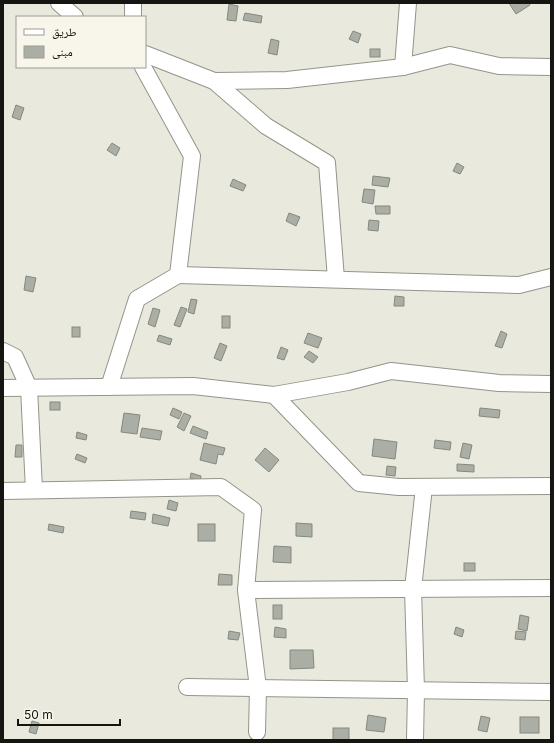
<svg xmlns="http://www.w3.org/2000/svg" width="554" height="743" font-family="Inter,'Noto Naskh Arabic',sans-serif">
<rect width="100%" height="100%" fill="#eae9de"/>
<g fill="#aaaea5" stroke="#84897f">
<polygon points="509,3 529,3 530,5 516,14"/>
<polygon points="229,4 238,6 236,21 227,20"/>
<polygon points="245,13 262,16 261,23 243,20"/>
<polygon points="353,31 361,34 358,43 349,39"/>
<polygon points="271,39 279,41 277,55 268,53"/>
<rect x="370" y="49" width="10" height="8"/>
<polygon points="16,105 24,108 20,120 12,117"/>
<polygon points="112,143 120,148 116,156 107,150"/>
<polygon points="457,163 464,167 460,174 453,171"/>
<polygon points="373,176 390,178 388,187 372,185"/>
<polygon points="233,179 246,185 243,191 230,186"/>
<polygon points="364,189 375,190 373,204 362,202"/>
<polygon points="375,206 390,206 390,214 376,214"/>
<polygon points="289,213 300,217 296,226 286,221"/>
<polygon points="369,220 379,221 378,231 368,230"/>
<polygon points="26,276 36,278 33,292 24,290"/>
<polygon points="395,296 404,297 404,306 394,306"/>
<polygon points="191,299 197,300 194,314 188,312"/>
<polygon points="181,307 187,309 180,327 174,325"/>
<polygon points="153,308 160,310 155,327 148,324"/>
<rect x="222" y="316" width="8" height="12"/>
<rect x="72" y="327" width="8" height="10"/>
<polygon points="501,331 507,334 502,348 495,346"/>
<polygon points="308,333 322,338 318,348 304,343"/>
<polygon points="159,335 172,339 170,345 157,341"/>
<polygon points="220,343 227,346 221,361 214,358"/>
<polygon points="281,347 288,350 284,360 277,358"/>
<polygon points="309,351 318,357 313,363 304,357"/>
<rect x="50" y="402" width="10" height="8"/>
<polygon points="173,408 182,412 179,419 170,415"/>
<polygon points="480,408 500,410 499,418 479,416"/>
<polygon points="124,413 140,415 137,434 121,432"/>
<polygon points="184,413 191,416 184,431 177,427"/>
<polygon points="193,426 208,432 206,439 190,433"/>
<polygon points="142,428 162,431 160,440 140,437"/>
<polygon points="77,432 87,435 86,440 76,438"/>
<polygon points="374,439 397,442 395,459 372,456"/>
<polygon points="435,440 451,442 450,450 434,448"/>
<polygon points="204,443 225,448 223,455 218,454 216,464 200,460"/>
<polygon points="463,443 472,445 469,459 460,457"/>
<polygon points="16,445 22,445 22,457 15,457"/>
<polygon points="265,448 279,460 269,472 255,460"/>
<polygon points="77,454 87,458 85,463 75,459"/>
<polygon points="457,464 474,465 474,472 457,471"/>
<polygon points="387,466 396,467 395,476 386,475"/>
<polygon points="191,473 201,476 200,481 190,478"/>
<polygon points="169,500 178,503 176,511 167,509"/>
<polygon points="131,511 146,513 145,520 130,518"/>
<polygon points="153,514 170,518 168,526 152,523"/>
<polygon points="296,523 312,524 312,537 296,536"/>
<polygon points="49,524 64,527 63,533 48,530"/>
<rect x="198" y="524" width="17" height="17"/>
<polygon points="274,546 291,547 291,563 273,562"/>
<rect x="464" y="563" width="11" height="8"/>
<polygon points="219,574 232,575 232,585 218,585"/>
<rect x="273" y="605" width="9" height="14"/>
<polygon points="520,615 529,617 527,631 518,629"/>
<polygon points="275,627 286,629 286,638 274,637"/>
<polygon points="456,627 464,630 462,637 454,634"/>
<polygon points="229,631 240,633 238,640 228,639"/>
<polygon points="516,631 526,632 525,640 515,639"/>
<polygon points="290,650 313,650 314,668 290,669"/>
<polygon points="368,715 386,718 384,732 366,730"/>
<polygon points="481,716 490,718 487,732 478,730"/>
<rect x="520" y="717" width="19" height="16"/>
<polygon points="32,721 39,723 36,734 29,732"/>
<rect x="333" y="728" width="16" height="12"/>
</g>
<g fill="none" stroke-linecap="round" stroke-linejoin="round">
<g stroke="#95948a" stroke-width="18">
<g id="minor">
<polyline points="59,3 75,17"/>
<polyline points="133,3 133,17"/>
<polyline points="145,54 214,81 266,126 327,163 336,279"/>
<polyline points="403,67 408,3"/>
<polyline points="214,81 287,80 403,67 450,55 499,66 551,67"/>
<polyline points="178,275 519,285 551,277"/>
<polyline points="3,351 15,357 29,388 34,490"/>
<polyline points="109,387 137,299 178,275 192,156 143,67"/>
<polyline points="3,388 193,386 274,395 348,382 391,371 499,383 551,384"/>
<polyline points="274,395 359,483 399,487 551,486"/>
<polyline points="3,491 221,487 253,510 246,590 258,688 257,732"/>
<polyline points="246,590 551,588"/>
<polyline points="187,687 551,692"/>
<polyline points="415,740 416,690 413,589 424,487"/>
</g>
</g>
<use href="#minor" stroke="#fff" stroke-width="16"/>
</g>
<rect width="554" height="743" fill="none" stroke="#151511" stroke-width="8"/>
<rect x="16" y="16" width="130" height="52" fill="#f8f6eb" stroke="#9d9c94"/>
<rect x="24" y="29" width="20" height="6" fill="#ffffff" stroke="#9d9c94"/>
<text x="52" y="36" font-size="12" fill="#151511">طريق</text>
<rect x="24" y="46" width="20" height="12" fill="#aaaea5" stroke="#9d9c94"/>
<text x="52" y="56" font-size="12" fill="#151511">مبنى</text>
<path d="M18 719v6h102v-6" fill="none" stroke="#151511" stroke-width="2"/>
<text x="24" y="719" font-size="12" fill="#151511" stroke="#f8f6eb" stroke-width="3" paint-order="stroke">50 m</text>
</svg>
